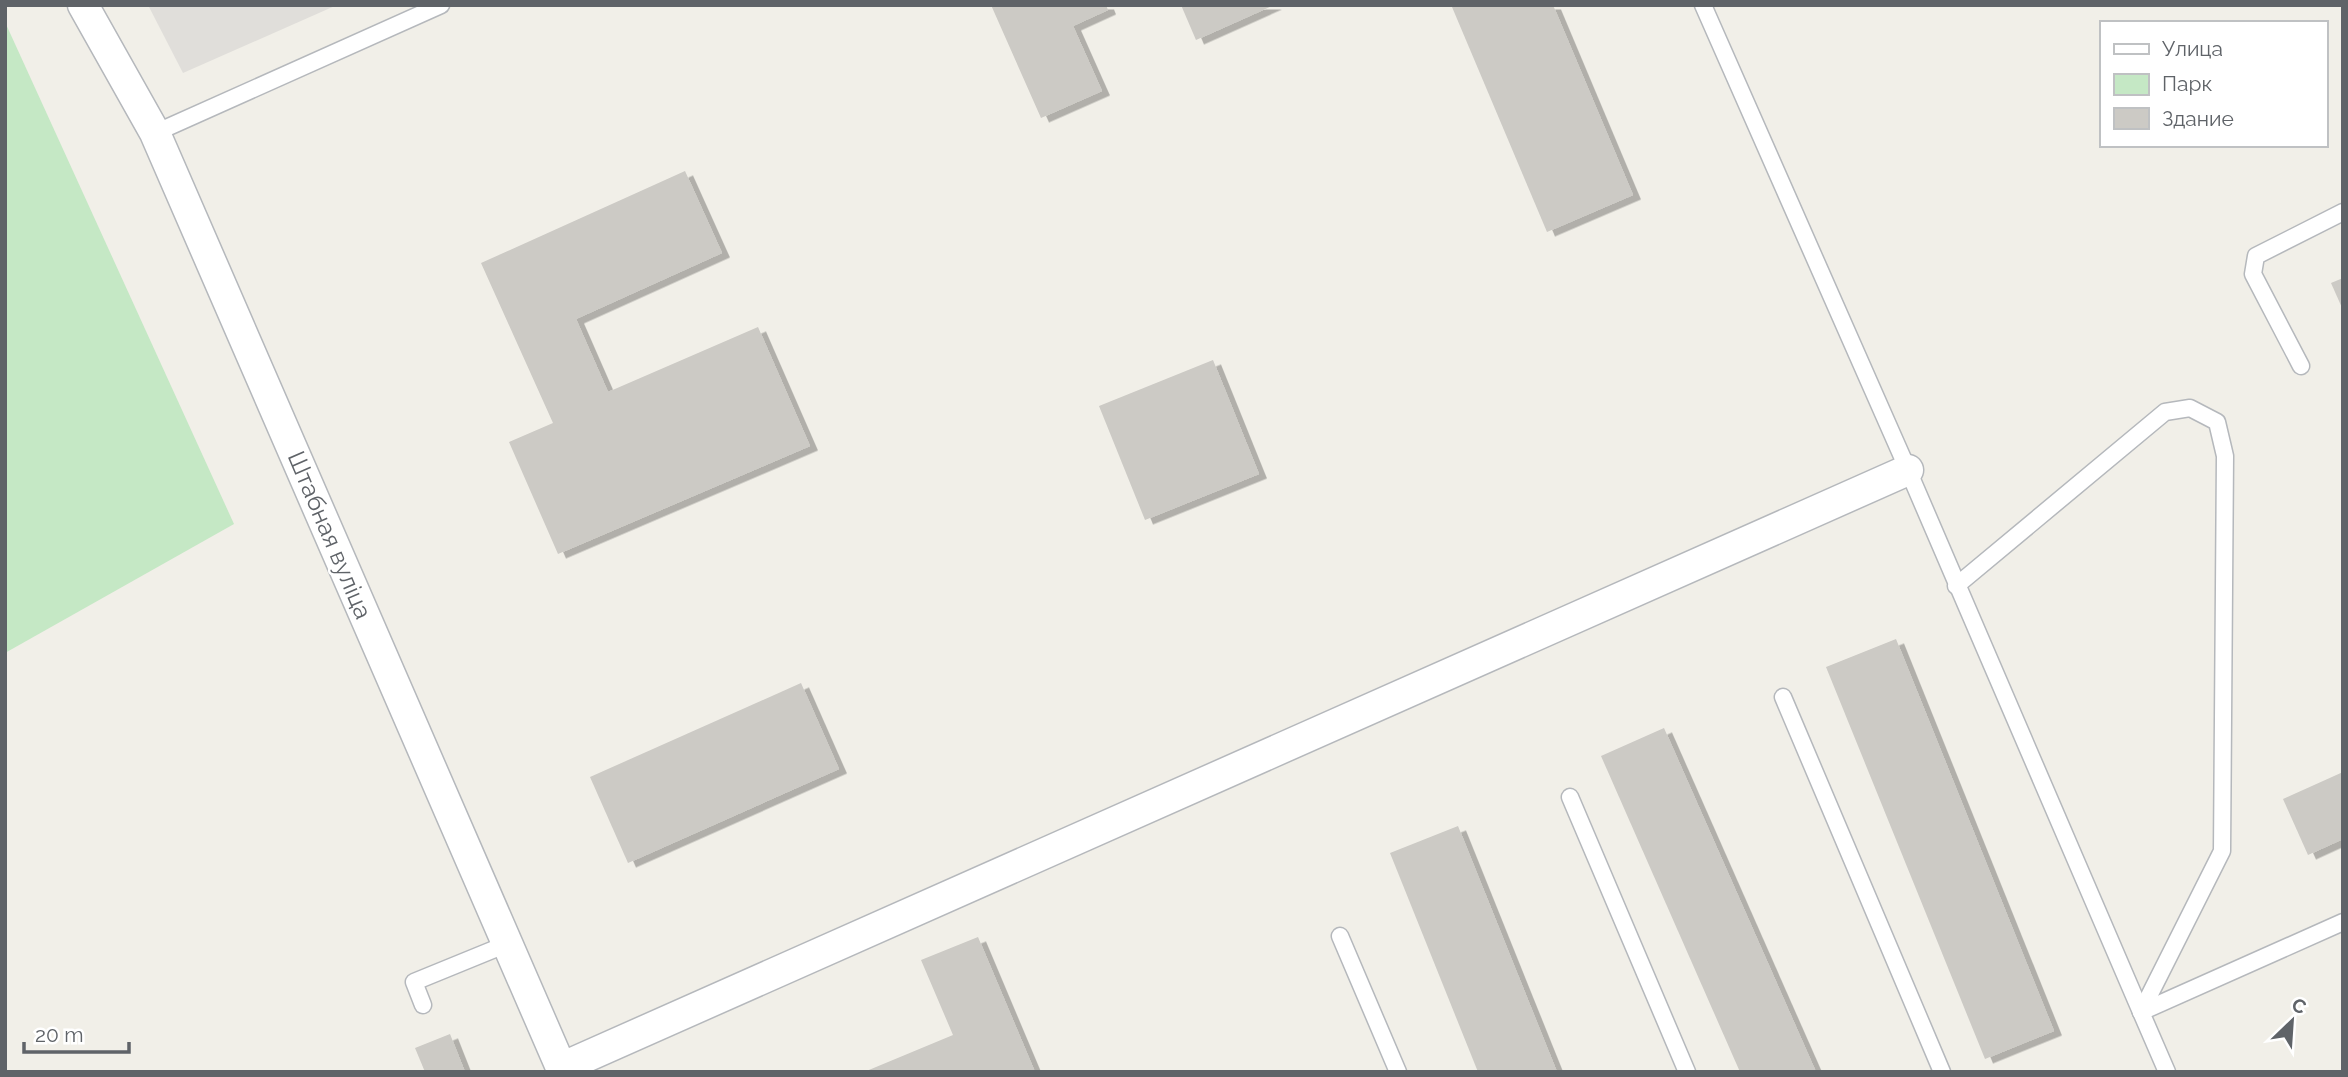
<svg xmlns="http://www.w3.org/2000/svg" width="2348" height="1077" font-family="Raleway,sans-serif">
<defs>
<filter id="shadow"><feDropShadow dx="8" dy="4.5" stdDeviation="0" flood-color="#0004"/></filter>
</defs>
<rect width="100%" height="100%" fill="#f1efe8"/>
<polygon fill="#e0deda" points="148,5 337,5 183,73"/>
<polygon fill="#c5e8c5" points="5,22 234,524 5,653"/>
<g fill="#cccac5" filter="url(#shadow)">
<polygon points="991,5 1106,5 1108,10 1073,26 1102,91 1041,118"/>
<polygon points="1181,5 1274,5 1196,40"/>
<polygon points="1457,5 1553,5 1633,195 1547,232 1452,7"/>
<polygon points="685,171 722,253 576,319 608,392 758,327 810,446 558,554 509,442 553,423 481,263"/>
<polygon points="2343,278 2343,310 2331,283"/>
<polygon points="1213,360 1259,474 1145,520 1099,406"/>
<polygon points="1896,639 2054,1031 1985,1059 1826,667"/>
<polygon points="801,683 839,769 628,863 590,777"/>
<polygon points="1664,728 1816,1072 1740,1072 1601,756"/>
<polygon points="2343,772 2343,839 2308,855 2283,799"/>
<polygon points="1458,826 1557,1072 1478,1072 1390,853"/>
<polygon points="978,937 1035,1072 864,1072 953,1035 921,960"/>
<polygon points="450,1034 465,1072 425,1072 415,1048"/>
</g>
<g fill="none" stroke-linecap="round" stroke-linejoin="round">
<g stroke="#b5b8bc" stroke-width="19">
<g id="lane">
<polyline points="1703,5 1908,470 2141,1012"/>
<polyline points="155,133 441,5"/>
<polyline points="2301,366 2253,274 2256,256 2343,212"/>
<polyline points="1956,586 2165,412 2190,408 2217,422 2225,456 2222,851 2141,1012"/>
<polyline points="1783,697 1942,1072"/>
<polyline points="1570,797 1687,1072"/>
<polyline points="1340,936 1398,1072"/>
<polyline points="423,1005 414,982 507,944"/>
<polyline points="2167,1072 2141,1012 2343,922"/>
</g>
</g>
<g stroke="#b5b8bc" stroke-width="33">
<g id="street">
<polyline points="83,5 155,133 563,1072"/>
<polyline points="561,1068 1908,470"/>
</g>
</g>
<use href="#lane" stroke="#fff" stroke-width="16"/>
<use href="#street" stroke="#fff" stroke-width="30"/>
</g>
<g text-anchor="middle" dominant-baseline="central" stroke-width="5" stroke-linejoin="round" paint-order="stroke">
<g font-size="24" fill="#5f6368" stroke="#fff">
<text transform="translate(330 535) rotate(67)">Штабная вуліца</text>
</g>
</g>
<rect width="2348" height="1077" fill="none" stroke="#5f6368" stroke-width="14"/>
<rect x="2100" y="21" width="228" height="126" fill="#ffffff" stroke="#bfc1c3" stroke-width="2"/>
<rect x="2114" y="44" width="35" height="10" fill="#ffffff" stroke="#bfc1c3" stroke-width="2"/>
<text x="2162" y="56" font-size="21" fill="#5f6368">Улица</text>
<rect x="2114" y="74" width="35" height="21" fill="#c5e8c5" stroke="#bfc1c3" stroke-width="2"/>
<text x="2162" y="91" font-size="21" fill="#5f6368">Парк</text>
<rect x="2114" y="108" width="35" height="21" fill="#cccac5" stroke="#bfc1c3" stroke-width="2"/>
<text x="2162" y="126" font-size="21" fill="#5f6368">Здание</text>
<g transform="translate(2292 1021) rotate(25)" stroke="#ffffff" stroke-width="5" paint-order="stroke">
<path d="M0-5L12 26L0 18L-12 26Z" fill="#5f6368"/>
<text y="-10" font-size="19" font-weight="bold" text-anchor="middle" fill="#5f6368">С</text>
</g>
<path d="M24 1042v10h105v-10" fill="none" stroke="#5f6368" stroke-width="3.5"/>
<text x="35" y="1042" font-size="21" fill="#5f6368" stroke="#ffffff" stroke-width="5" paint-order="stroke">20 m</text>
</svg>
